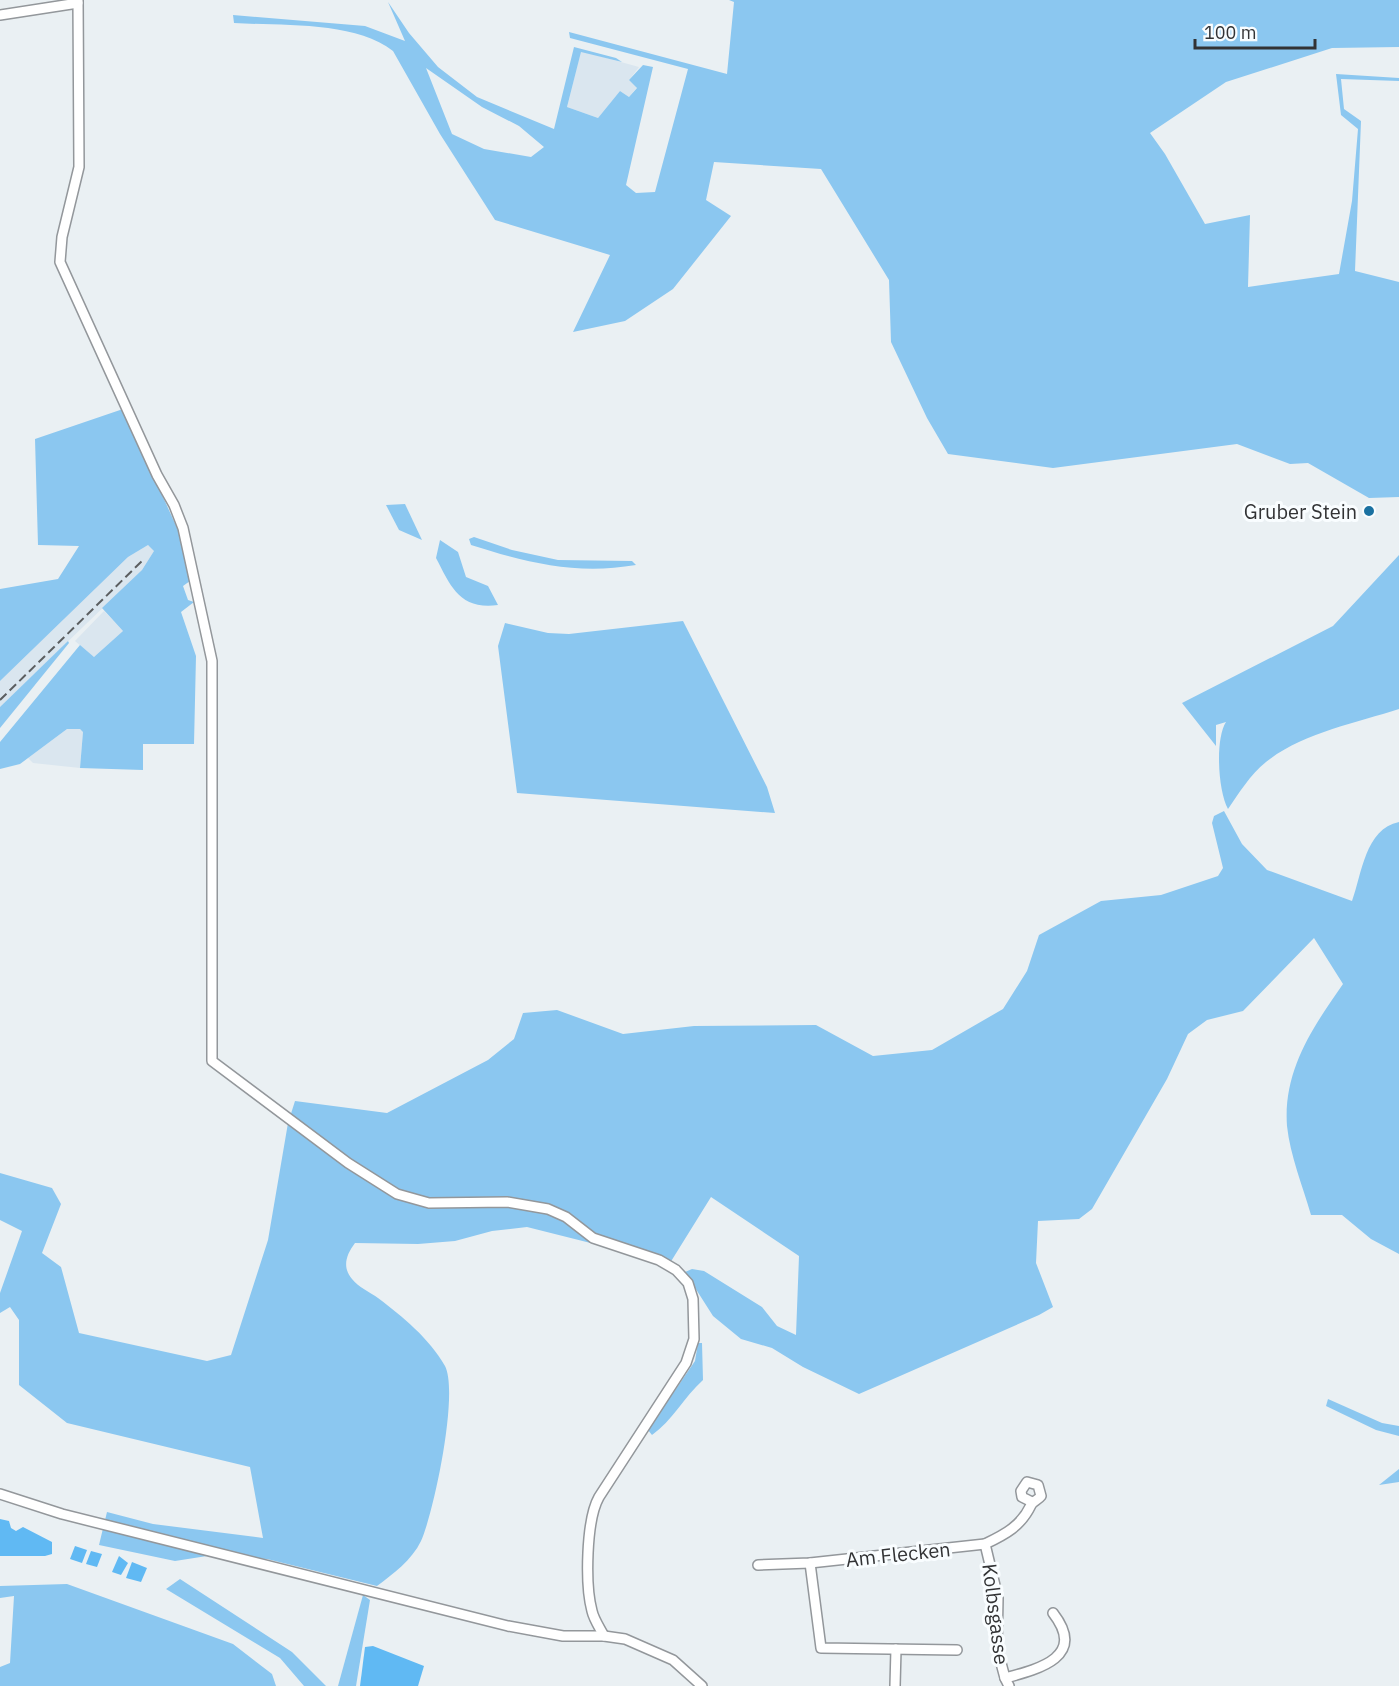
<svg xmlns="http://www.w3.org/2000/svg" width="1399" height="1686" font-family="'IBM Plex Sans',sans-serif">
<rect width="100%" height="100%" fill="#eaf0f3"/>
<g fill="#dae6ef">
<polygon points="581,51 639,67 629,80 637,87 629,97 620,91 598,118 567,107"/>
<polygon points="148,545 154,551 142,570 0,707 0,681 128,557"/>
<polygon points="104,611 123,631 94,657 75,641"/>
<polygon points="67,729 80,729 83,732 80,768 33,763 28,758"/>
</g>
<g fill="#8bc7f0" fill-rule="evenodd">
<path d="M729,0h670v47l-67,1 -106,34 -76,51 15,21 40,70 45,-9 -2,72 91,-13 13,-73 6,-72 -17,-14 -5,-41 63,4v3l-58,-2 3,30 17,12 -6,150 44,11v215l-30,1 -61,-35 -18,1 -53,-20 -184,24 -105,-14 -21,-36 -36,-76 -2,-62 -68,-111 -107,-7 -8,38 25,16 -58,73 -48,32 -52,11 37,-77 -115,-35 -55,-86 -47,-83c-39,-30 -111,-25 -159,-28l-1,-8 132,11 40,15 -17,-39 21,31 29,34 39,30 77,32 20,-82 42,11 6,4 -41,-10 -14,55 31,11 22,-27 9,6 8,-9 -8,-8 14,-15 10,2 -27,118 10,8 19,-1 33,-123 -118,-31 -1,-6 158,42 7,-72zM426,68l56,39 37,19 25,21 -13,10 -47,-8 -32,-15z"/>
<polygon points="123,409 178,530 190,581 183,586 188,600 194,602 181,612 196,656 194,744 143,744 143,770 80,768 83,732 80,729 67,729 20,764 0,769 0,742 80,645 94,657 123,631 102,608 142,570 154,551 148,545 128,557 0,681 0,589 58,579 79,546 38,545 35,439"/>
<polygon points="405,504 422,540 399,530 386,505"/>
<path d="M474,537l38,13 46,10 74,1 4,4c-60,10 -108,-2 -165,-20l-2,-6z"/>
<path d="M440,540l18,12 8,25 22,9 10,19c-38,5 -47,-18 -62,-47z"/>
<path d="M1399,555v154c-43,14 -97,24 -133,53 -16,13 -27,31 -38,47 -10,-18 -13,-70 -2,-87l-10,3v21l-34,-43 151,-77z"/>
<polygon points="683,621 767,787 775,813 517,793 498,646 505,623 548,633 569,634"/>
<polygon points="68,641 69,643 0,728 0,707"/>
<path d="M1224,811l18,33 25,26 85,31c10,-27 13,-72 47,-79v432l-28,-15 -29,-24h-31c-8,-28 -21,-60 -24,-89 -4,-56 26,-99 56,-142l-29,-46 -71,73 -36,9 -19,14 -21,45 -75,130 -13,10 -41,2 -2,42 17,44 -14,8 -180,79 -56,-27 -31,-19 -31,-9 -28,-23 -28,-44 7,-3 12,2 58,36 15,19 19,9 3,-79 -88,-59 -41,66 -143,-36 -35,4 -37,10 -37,3 -63,-1c-9,12 -13,24 -3,36 6,8 18,13 26,19 25,19 51,40 67,68 14,27 -11,146 -24,175 -9,19 -28,33 -44,45l-110,-27 -60,-3 -32,5 -76,-16 8,-33 46,12 110,14 -13,-71 -183,-44 -48,-38v-65l-9,-13 -10,6v-20l22,-62 -22,-11v-47l52,15 9,16 -19,49 19,14 18,66 128,28 24,-6 37,-115 20,-117 7,-22 92,12 101,-53 26,-21 9,-26 34,-3 66,24 71,-8 122,-1 57,31 59,-6 71,-41 24,-38 12,-36 62,-34 60,-6 57,-19 5,-8 -11,-45 2,-7z"/>
<path d="M698,1343h4l1,37c-19,17 -31,41 -51,55l-4,-5 47,-69z"/>
<polygon points="1328,1399 1382,1423 1399,1426 1399,1436 1376,1430 1326,1406"/>
<polygon points="1399,1469 1399,1482 1379,1485"/>
<polygon points="180,1579 292,1652 326,1686 304,1686 280,1658 166,1589"/>
<polygon points="67,1584 233,1644 272,1674 276,1686 0,1686 0,1667 10,1663 14,1596 0,1598 0,1586"/>
<polygon points="363,1595 370,1600 356,1686 338,1686"/>
</g>
<g fill="#60b9f3">
<polygon points="0,1519 9,1521 11,1528 16,1531 23,1527 52,1542 52,1554 45,1556 0,1556"/>
<polygon points="75,1546 87,1550 82,1563 70,1559"/>
<polygon points="91,1551 102,1554 97,1567 86,1564"/>
<polygon points="119,1556 128,1563 121,1575 112,1572"/>
<polygon points="132,1562 147,1568 141,1582 126,1578"/>
<polygon points="373,1646 424,1666 418,1686 360,1686 365,1647"/>
</g>
<g fill="none" stroke-linecap="round" stroke-linejoin="round">
<g stroke="#93979b" stroke-width="12">
<g id="minor">
<path d="M78,0l1,167 -17,70 -2,25 97,213 17,30 9,23 29,133v400l136,102 49,31 32,9 78,-1 41,7 18,8 27,21 66,22 17,10 12,13 5,16 1,40 -8,24 -87,134c-13,23 -14,88 -7,114 2,9 8,17 12,25"/>
<polyline points="0,15 78,3"/>
<polyline points="0,1494 62,1514 508,1626 563,1636 604,1636 625,1639 673,1660 702,1686"/>
<polyline points="810,1563 821,1648 957,1650"/>
<polyline points="758,1565 810,1563 985,1544"/>
<path d="M1005,1678l-8,-30 1,-50 -13,-54c21,-10 36,-18 46,-39 2,-4 7,-5 10,-9l-3,-11 -11,-3 -6,9 1,6 10,5"/>
<polyline points="895,1686 896,1649"/>
<path d="M1009,1686l-4,-8c34,-9 82,-21 48,-65"/>
</g>
</g>
<use href="#minor" stroke="#fff" stroke-width="9"/>
<polyline stroke="#5b5e60" stroke-width="2" stroke-dasharray="9 4.5" stroke-linecap="butt" points="0,700 144,559"/>
</g>
<circle fill="#1a71a1" stroke="#f9fdff" stroke-width="2" cx="1369" cy="511" r="6"/>
<g text-anchor="middle" dominant-baseline="central" stroke-width="6" stroke-linejoin="round" paint-order="stroke">
<g font-size="20" fill="#323335" stroke="#f9fdff" text-anchor="end">
<text x="1357" y="511">Gruber Stein</text>
</g>
<g font-size="20" fill="#323335" stroke="#f9fdff">
<text transform="translate(898 1554) rotate(-6)">Am Flecken</text>
<text transform="translate(996 1614) rotate(83)">Kolbsgasse</text>
</g>
</g>
<path d="M1195 39v9h120v-9" fill="none" stroke="#323335" stroke-width="3"/>
<text x="1204" y="39" font-size="18" fill="#323335" stroke="#f9fdff" stroke-width="4.5" paint-order="stroke">100 m</text>
</svg>
